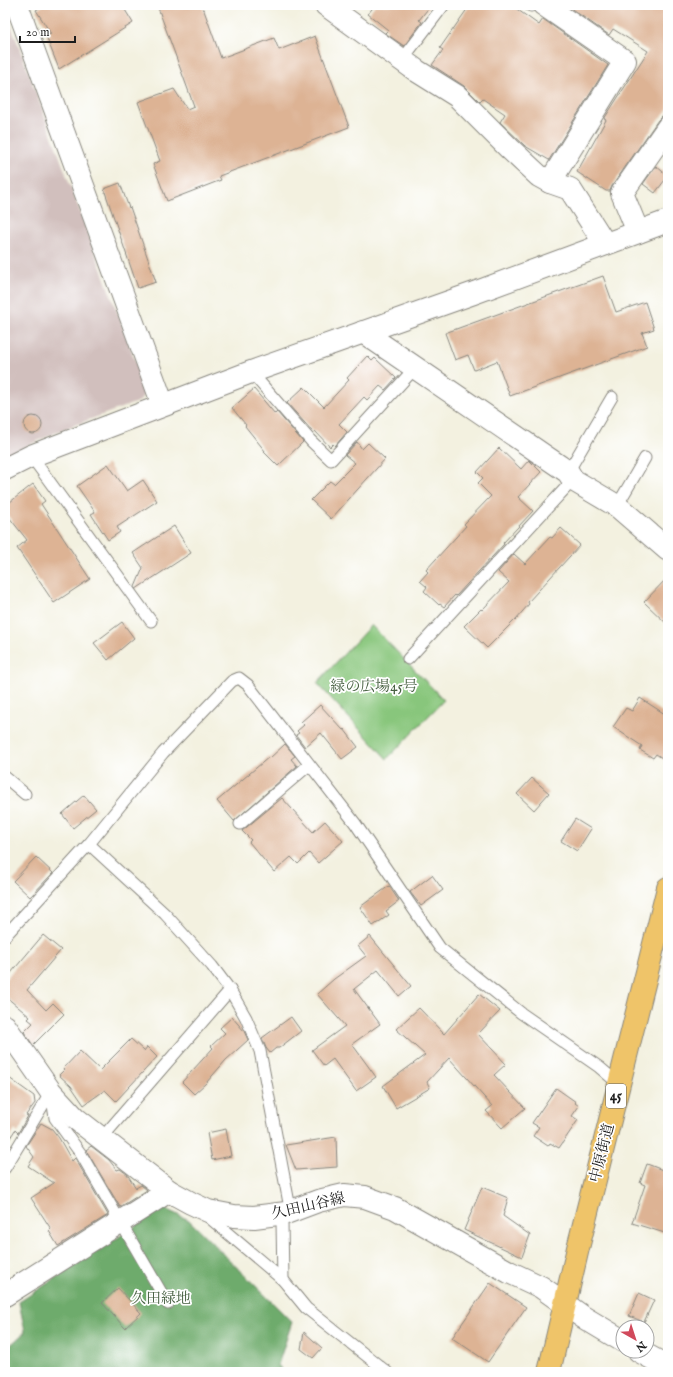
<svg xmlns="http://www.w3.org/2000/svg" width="673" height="1377" font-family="'IM FELL English','Noto Serif JP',serif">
<rect width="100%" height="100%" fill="#fff"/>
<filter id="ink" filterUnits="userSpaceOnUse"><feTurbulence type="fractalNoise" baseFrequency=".025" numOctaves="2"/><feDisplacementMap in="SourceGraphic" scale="8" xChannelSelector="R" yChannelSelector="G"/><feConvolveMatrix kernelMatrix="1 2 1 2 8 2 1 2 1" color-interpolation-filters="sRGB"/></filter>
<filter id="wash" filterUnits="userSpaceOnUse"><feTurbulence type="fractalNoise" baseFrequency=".012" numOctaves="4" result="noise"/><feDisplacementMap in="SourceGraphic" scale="16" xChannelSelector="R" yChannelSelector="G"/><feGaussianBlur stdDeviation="0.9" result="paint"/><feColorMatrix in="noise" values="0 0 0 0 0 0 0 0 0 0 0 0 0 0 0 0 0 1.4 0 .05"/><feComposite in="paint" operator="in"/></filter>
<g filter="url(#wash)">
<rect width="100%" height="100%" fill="#f3f1e0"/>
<polygon fill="#d1bfbd" points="5,9 146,390 140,401 64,429 5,456"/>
<polygon fill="#88c67c" stroke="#52714c" points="371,625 444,700 387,759 317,683"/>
<polygon fill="#6eab6c" stroke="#456444" points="163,1208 189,1220 292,1322 278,1365 284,1372 5,1372 5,1350 25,1332 19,1302"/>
<g id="blocks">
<g fill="#ddb394">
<polygon points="44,5 122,5 133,23 59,69 46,36 51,34 36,10"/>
<polygon points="157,5 202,5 221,58 274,38 279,50 315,36 349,127 219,176 221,180 167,201 153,164 160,161 138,102 174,89 187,109 194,106"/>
<polygon points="375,5 431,5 419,20 422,22 404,46 385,33 388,30 368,14"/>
<polygon points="470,5 511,5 539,25 543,19 608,65 549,160 525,146 500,122 505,114 483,99 480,102 464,86 432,65 443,50 440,48"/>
<polygon points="566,5 668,5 668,109 663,115 658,120 612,186 610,191 606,191 577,172 606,120 604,119 648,51 613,29 609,35"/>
<polygon points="656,166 668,176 655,193 643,184"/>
<polygon points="120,183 129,208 130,207 156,282 138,288 104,189"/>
<polygon points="603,276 616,312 645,302 654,329 642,333 647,346 510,396 497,361 474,370 468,355 455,360 445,333"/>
<polygon points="367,356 372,361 375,358 396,378 385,390 380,386 367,400 364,397 339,424 347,432 335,446 333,444 330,447 315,431 313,432 287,403 304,387 324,407 349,380 347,378"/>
<polygon points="254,389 275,414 277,412 303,442 278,466 264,452 265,451 245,426 246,425 232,408"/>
<circle cx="33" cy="425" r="9"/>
<polygon points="357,442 362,449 368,443 385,459 331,519 311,500 330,481 334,484 355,463 345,455"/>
<polygon points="499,448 521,469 529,460 541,472 518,497 533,511 503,543 504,544 456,596 455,595 444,607 440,604 439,605 424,591 427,587 420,581 428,572 426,570 466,526 464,524 491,496 478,483 483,478 477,472"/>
<polygon points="108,464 127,491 143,480 157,501 117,527 120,532 108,540 91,514 95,512 77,486"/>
<polygon points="33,484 45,501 41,504 90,579 54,603 17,548 27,540 5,512 5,506"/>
<polygon points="174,526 191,553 136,589 135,587 143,568 133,553"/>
<polygon points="561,528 580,545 528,602 529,604 516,619 487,648 464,626 481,609 482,610 509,582 498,572 514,554 525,564 550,537 552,538"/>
<polygon points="668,577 668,625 644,602"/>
<polygon points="122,622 134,638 108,660 94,643"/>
<polygon points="640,698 668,716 668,762 656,754 653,758 640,750 642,746 613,727 626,708 632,711"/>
<polygon points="320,705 343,730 344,729 358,747 342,759 321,733 305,747 296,735 299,733 297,731 304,725 301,722"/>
<polygon points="285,744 295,756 291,759 297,766 234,821 217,801 269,757 270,758"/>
<polygon points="532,778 549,793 534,810 517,794"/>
<polygon points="84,795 96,809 73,828 62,814"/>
<polygon points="282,798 313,832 325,821 343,841 318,863 309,853 298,864 291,857 274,872 249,842 251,840 242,831"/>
<polygon points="575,819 591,829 577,851 561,841"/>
<polygon points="36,857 53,873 30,897 13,881"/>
<polygon points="432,875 443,890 421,906 410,892"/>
<polygon points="389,886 399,901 386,911 389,915 373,926 360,907"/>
<polygon points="43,935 61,950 27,990 46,1010 53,1003 64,1014 33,1045 24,1032 33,1023 28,1019 30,1017 5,996 5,980"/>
<polygon points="370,936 411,986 399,996 378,970 354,989 380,1024 352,1044 376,1077 356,1091 333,1059 324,1066 312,1050 345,1026 317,994 334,979 366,956 358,946"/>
<polygon points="479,994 500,1011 478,1034 506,1064 494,1075 525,1108 502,1128 486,1111 492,1106 449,1058 427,1082 430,1088 396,1108 383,1086 425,1055 396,1029 419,1008 444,1034"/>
<polygon points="232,1017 244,1031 248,1040 226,1060 206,1083 194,1094 182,1082 213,1048 211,1046 225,1033 220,1028"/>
<polygon points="291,1017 301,1031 279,1048 276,1048 270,1053 266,1048 262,1038"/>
<polygon points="131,1039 144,1051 147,1047 157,1057 116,1101 105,1090 84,1105 71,1086 59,1075 64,1070 63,1069 80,1051 100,1070"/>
<polygon points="5,1075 34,1096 35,1103 26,1115 28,1116 18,1133 15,1130 5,1146"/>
<polygon points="556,1088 576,1102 575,1103 579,1106 572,1116 578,1120 559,1148 550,1143 548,1146 533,1136 539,1127 532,1123"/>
<polygon points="41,1123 52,1129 59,1138 72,1161 75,1158 108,1215 58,1246 49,1231 51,1229 31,1198 54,1183 28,1166 34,1157 26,1146"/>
<polygon points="226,1129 231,1156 212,1160 207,1133"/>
<polygon points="336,1137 337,1167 296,1170 286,1145"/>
<polygon points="91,1146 109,1160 117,1170 120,1169 127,1174 136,1188 141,1185 147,1190 120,1207 86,1150"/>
<polygon points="647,1164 668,1172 668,1234 632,1223 645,1185 640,1183"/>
<polygon points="482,1187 508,1198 503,1216 530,1235 522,1257 464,1230"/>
<polygon points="490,1283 526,1307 488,1362 452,1338"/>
<polygon points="118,1288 141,1313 125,1328 102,1303"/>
<polygon points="639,1293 654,1300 644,1322 629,1316"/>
<polygon points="304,1332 322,1348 313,1358 301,1349"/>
</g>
</g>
</g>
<g filter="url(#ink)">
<use href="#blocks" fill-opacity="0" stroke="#88867e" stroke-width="1"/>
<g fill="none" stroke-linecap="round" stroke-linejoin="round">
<g stroke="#88867e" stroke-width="13">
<g id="service">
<polyline points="529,5 531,6 533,5"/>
<polyline points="402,60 444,5"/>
<polyline points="251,372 311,441 331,460 415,368"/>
<polyline points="31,456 151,621"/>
<polyline points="568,472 612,397"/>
<polyline points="617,506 645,458"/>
<polyline points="408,659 573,480"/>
<polyline points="5,777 25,794"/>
<polyline points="240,824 309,765"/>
<polyline points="89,844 165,914 212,966 230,990 246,1018 260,1051 289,1203 282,1222 283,1280"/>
<polyline points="5,936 89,844 163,753 232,681 239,678 248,685 355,823 440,948 521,1013 599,1067 619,1084"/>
<polyline points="52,1098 55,1118 81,1154 168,1304"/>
<polyline points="101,1139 230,990"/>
<polyline points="5,1168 51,1092"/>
<polyline points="205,1214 283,1280 306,1308 387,1372"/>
</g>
</g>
<g stroke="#88867e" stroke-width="24">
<g id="minor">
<polyline points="326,5 417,71 457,96 510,149 539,176 550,182 570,189 605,244"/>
<polyline points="544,5 625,61 550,182"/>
<polyline points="638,232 622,193 668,127"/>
<polyline points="363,332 568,472 573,480 617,506 668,550"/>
<polyline points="5,469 31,456 251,372 474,293 668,221"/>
<polyline points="5,1026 51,1092 75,1118 169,1191 191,1203 208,1211 234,1216 254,1217 286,1213 318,1201 344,1195 365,1197 395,1208 509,1272 541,1287 583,1317 623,1341"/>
<polyline points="5,1295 169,1191"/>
<polyline points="639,1351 668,1367"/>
</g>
</g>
<g stroke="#88867e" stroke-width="24">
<polyline id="tertiary" points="17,5 163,405"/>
</g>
<g stroke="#88867e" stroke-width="24">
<polyline id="primary" points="549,1372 578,1248 668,888"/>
</g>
<use href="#service" stroke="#fff" stroke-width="11"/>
<use href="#minor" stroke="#fff" stroke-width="22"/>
<use href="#tertiary" stroke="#fff" stroke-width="22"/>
<use href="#primary" stroke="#efc469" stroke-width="22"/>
</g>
</g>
<g text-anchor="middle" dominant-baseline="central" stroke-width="3.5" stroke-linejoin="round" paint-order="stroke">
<rect fill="#fff" stroke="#606060" stroke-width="1" x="606" y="1084" width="20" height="24" rx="3"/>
<g font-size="14" font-weight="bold" fill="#1c1c1c">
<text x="616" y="1096">45</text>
</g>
<g font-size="15" fill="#476042" stroke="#fff">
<text x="374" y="686">緑の広場45号</text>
<text x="161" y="1298">久田緑地</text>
</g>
<g font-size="15" fill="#1c1c1c" stroke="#fff">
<text transform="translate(602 1153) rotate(-76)">中原街道</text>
<text transform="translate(308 1206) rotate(-13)">久田山谷線</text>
</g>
</g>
<rect width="673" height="1377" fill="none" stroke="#fff" stroke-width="20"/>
<g transform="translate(635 1339) rotate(141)"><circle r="19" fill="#ffffff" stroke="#a4a4a4"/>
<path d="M0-3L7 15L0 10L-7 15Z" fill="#d1495b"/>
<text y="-6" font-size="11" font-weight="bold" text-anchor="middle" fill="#1c1c1c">N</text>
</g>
<path d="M20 36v6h55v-6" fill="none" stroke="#1c1c1c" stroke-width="2"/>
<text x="26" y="36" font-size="12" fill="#1c1c1c" stroke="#ffffff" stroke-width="3" paint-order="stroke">20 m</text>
</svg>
